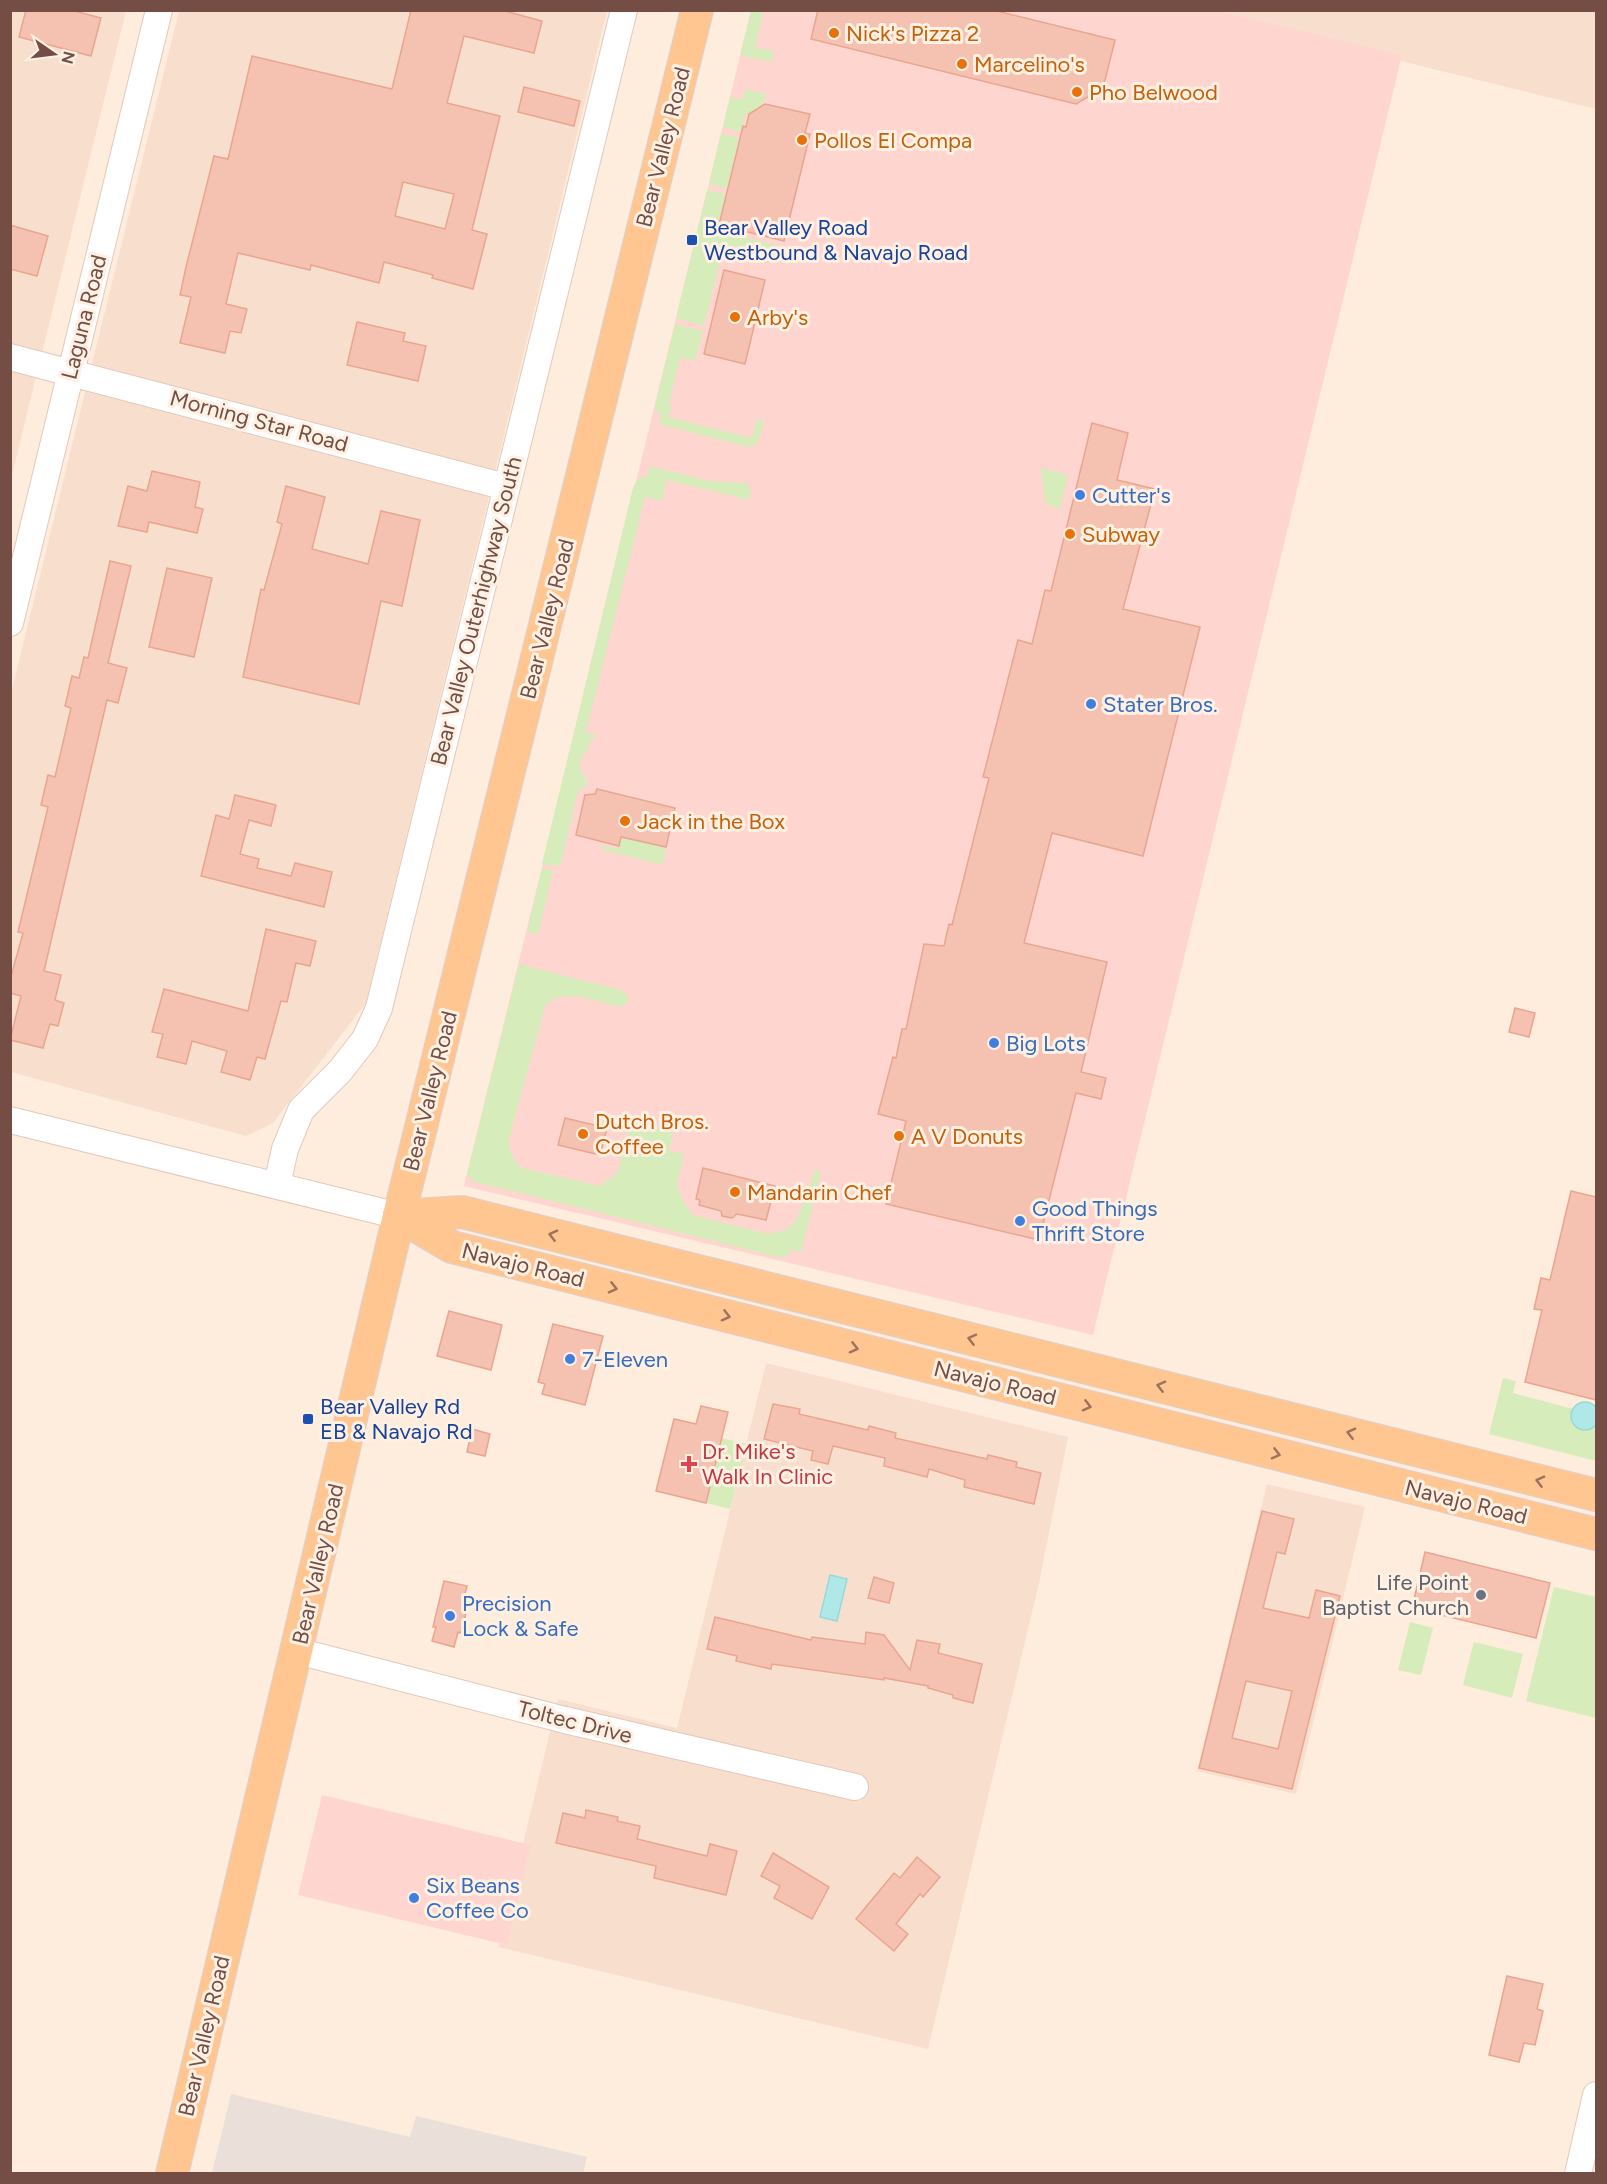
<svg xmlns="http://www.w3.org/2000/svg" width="1607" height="2184" font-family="Figtree,sans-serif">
<rect width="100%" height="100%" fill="#feecdc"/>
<g fill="#f8dfcd">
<polygon points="11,11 126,11 11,479"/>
<polygon points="179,11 607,11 366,1003 273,1123 246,1136 11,1072 11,693"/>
<polygon points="1220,11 1596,11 1596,109 1401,61 1401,55"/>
<polygon points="766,1363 1068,1437 1039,1583 928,2049 498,1947 558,1699 677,1728"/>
<polygon points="1267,1484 1365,1507 1296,1794 1197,1771"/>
</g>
<g fill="#ffd6cf">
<polygon points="751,11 1220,11 1402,55 1093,1335 464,1186"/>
<polygon points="322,1795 531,1845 507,1945 298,1895"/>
</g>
<polygon fill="#ebdfd9" points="231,2094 410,2137 416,2116 587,2157 583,2174 212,2173"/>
<g fill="#d6ecba">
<polygon points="751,11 764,11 755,47 774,51 771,62 740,55"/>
<path d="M745,89l21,5c-2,12 -9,18 -21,21l-4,17 -18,-5 7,-30 12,3z"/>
<polygon points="721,133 739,138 727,189 709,184"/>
<path d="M707,190l19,4 -9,36 87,22 -2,11c-26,4 -50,-13 -76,-10l-6,9 -16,64 -28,-8z"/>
<polygon points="675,324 703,331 695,361 680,358 669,403 672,405 669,417 752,438 757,419 764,421 757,444 748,447 659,424 662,416 655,410 655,405"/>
<polygon points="650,466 709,481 747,483 751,490 749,500 667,480 662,501 645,497 586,732 598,735 590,741 589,747 580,759 581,771 588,784 578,791 560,866 542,864 633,488 638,479 648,475"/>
<polygon points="1041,468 1068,475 1060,509 1045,503"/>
<polygon points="621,837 663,847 666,851 662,865 604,850 601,845 618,849"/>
<polygon points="542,868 553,870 538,934 527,932"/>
<path d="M519,964l105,27 5,8 -6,7h-7c-23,-5 -51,-19 -71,0l-36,133c0,13 3,20 13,29l77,18 18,-12 14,-51h16l26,10 -4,18 15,3 -7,31 6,16 10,14 75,19 18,-4 11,-11 18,-49h4l2,4 -20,78 -9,-2 -7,7h-7l-306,-76 -5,-7z"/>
<polygon points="1503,1378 1516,1381 1513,1393 1573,1409 1573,1422 1579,1429 1589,1430 1596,1424 1596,1461 1489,1434"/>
<polygon points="721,1438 747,1444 730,1509 706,1503"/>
<polygon points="1554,1587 1596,1597 1596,1718 1526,1701"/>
<polygon points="1410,1622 1433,1628 1421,1675 1398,1670"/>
<polygon points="1474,1642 1523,1654 1512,1698 1463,1685"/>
</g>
<g fill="#b0e8e8" stroke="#95dadb" stroke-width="1.5">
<circle cx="1585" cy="1416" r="14"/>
<polygon points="830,1575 847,1579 837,1621 820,1617"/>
</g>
<g fill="#f5c2b1" stroke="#e9a590" stroke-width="1.5" fill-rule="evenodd">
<polygon points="26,10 71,10 101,18 91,56 19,37"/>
<path d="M411,10h90l41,11 -8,32 -70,-17 -17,67 53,13 -28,114 15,4 -14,55 -41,-11 1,-3 -49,-13 -5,21 -68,-18 -1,5 -72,-17 -12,51 21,5 -6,24 -11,-2 -5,22 -45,-10 11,-46 -11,-2 6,-28 28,-111 14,3 24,-103 140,33zM403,182l51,12 -9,35 -50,-13z"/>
<polygon points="818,10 993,10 1115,40 1103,88 1076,104 811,39"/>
<polygon points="524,87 580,101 574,126 518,112"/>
<polygon points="765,104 810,114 805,133 810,134 784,241 719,225 743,126 746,127 749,114"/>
<polygon points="10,225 48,236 37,276 10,269"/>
<polygon points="724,270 765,280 745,364 704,354"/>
<polygon points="357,322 405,333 403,341 426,346 418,381 347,365"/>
<polygon points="1092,423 1128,433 1117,480 1155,489 1123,609 1200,627 1143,856 1052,833 1024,943 1107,962 1081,1072 1106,1078 1101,1099 1076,1093 1039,1240 886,1204 906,1121 878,1114 893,1057 896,1058 902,1029 906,1029 924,944 944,946 949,924 952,925 989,778 983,777 1018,640 1032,644 1045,590 1051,591"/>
<polygon points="152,471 200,482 195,507 203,509 197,533 149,522 147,532 118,526 128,486 147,491"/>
<polygon points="286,486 325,497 312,549 368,564 381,511 420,520 402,606 381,601 359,704 243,677 261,589 264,590 282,524 277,522"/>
<polygon points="110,561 131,566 108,663 127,668 118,703 107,700 44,971 61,975 55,1000 64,1003 58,1026 50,1024 43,1048 10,1040 21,996 10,993 10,980 23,933 18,932 48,807 41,805 48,775 55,777 71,708 65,706 72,676 79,678 84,657 88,658"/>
<polygon points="167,568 212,578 194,657 149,647"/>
<polygon points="597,789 675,808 666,847 621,837 619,846 576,835 585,795 595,794"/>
<polygon points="235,795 276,805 271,826 249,820 240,854 259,859 257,868 291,876 295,863 332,872 324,907 201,876 216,815 229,819"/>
<polygon points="266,929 316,941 310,966 296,963 287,1002 281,1001 265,1059 257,1057 250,1080 221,1072 227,1051 192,1041 186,1064 157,1057 163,1034 152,1032 164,989 248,1011"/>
<polygon points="1515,1008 1535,1013 1529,1037 1509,1032"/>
<polygon points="565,1118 607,1128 600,1155 558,1145"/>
<polygon points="703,1168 775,1186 766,1220 737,1214 732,1218 722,1216 721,1211 699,1205 700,1200 696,1199"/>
<polygon points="1571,1191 1596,1197 1596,1400 1525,1382 1542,1310 1534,1309 1541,1278 1550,1280"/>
<polygon points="449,1311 502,1325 491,1370 437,1356"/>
<polygon points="553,1324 603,1336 585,1405 542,1394 545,1384 538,1382"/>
<polygon points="773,1404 800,1409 799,1414 868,1430 869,1426 896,1433 895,1438 987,1459 988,1455 1017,1462 1016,1467 1041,1473 1034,1504 964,1487 965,1480 929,1469 927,1477 884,1466 885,1458 833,1446 828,1464 811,1460 813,1451 764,1439"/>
<polygon points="701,1406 728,1412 706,1503 656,1491 674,1419 696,1424"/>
<polygon points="472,1429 490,1434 485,1456 467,1452"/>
<path d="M1262,1511l32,8 -9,35 -8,-2 -14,56 46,10 7,-28 24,6 -48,193 -93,-21zM1246,1681l46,10 -14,58 -46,-11z"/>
<polygon points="1425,1552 1550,1583 1536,1638 1412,1608"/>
<polygon points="874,1577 894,1583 889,1603 868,1598"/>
<polygon points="444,1581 467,1586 462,1605 468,1606 461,1633 458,1632 454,1647 432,1641 436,1627 433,1627"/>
<polygon points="715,1617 811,1640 812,1637 865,1644 866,1632 884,1635 910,1670 917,1640 940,1644 938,1653 982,1664 973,1703 953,1698 953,1695 928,1688 928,1686 884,1678 884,1680 772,1664 771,1669 736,1661 737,1656 707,1649"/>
<polygon points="586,1810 618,1817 617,1821 640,1826 637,1839 707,1856 710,1844 737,1851 726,1895 654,1878 656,1866 556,1843 563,1813 585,1818"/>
<polygon points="773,1853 829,1887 812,1919 774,1898 780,1886 761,1876"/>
<polygon points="917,1857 940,1877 923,1897 920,1894 896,1924 908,1934 894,1951 856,1919 894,1873 900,1878"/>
<polygon points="1507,1976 1543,1984 1537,2009 1543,2011 1535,2045 1524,2043 1519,2062 1489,2055"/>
</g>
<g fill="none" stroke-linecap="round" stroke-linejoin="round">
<g stroke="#e4c8bb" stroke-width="28">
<g id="minor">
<polyline points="10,357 506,487"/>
<polyline points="10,623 159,10"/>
<polyline points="10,1120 399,1216"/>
<polyline points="277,1185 285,1149 301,1110 340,1071 365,1039 379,1008 624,10"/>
<polyline points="297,1651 565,1720 855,1787"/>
<polyline points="1578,2174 1596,2095"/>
</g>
</g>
<g stroke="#dbd1ce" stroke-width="34">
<g id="major">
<polyline points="399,1216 452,1247 1596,1534"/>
<polyline points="399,1216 462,1212 1596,1495"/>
<polyline points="172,2174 399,1216 697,10"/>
</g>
</g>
<use href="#minor" stroke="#fff" stroke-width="26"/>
<use href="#major" stroke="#ffc692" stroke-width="32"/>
</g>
<defs><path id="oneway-chevron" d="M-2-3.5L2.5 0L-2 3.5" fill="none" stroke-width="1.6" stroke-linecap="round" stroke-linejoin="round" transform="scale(1.5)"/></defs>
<g stroke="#9e725b">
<use href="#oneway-chevron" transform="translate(553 1235) rotate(-166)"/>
<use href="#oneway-chevron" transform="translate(613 1288) rotate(14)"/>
<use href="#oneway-chevron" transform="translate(726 1316) rotate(14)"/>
<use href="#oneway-chevron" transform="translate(972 1339) rotate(-166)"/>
<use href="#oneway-chevron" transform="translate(854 1348) rotate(14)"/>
<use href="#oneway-chevron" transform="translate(1161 1386) rotate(-166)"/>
<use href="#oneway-chevron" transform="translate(1087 1406) rotate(14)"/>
<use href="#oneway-chevron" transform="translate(1351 1433) rotate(-166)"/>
<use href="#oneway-chevron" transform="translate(1276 1454) rotate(14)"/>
<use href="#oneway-chevron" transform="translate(1540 1481) rotate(-166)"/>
</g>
<g fill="#e8710a" stroke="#fff0e4" stroke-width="2">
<circle cx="834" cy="33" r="6"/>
<circle cx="962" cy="64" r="6"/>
<circle cx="1077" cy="92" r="6"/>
<circle cx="802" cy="140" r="6"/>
<circle cx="735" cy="317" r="6"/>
<circle cx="1070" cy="534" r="6"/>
<circle cx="625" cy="821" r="6"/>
<circle cx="583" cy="1134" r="6"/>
<circle cx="899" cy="1136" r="6"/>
<circle cx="735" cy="1192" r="6"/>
</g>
<g fill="#1a4fb4" stroke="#fff0e4" stroke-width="2">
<rect x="686" y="234" width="12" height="12" rx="3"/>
<rect x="302" y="1413" width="12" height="12" rx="3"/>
</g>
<g fill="#3f7fe0" stroke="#fff0e4" stroke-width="2">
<circle cx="1080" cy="495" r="6"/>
<circle cx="1091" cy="704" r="6"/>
<circle cx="994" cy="1043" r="6"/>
<circle cx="1020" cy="1221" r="6"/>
<circle cx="570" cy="1359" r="6"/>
<circle cx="450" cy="1616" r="6"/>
<circle cx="414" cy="1898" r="6"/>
</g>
<path fill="#e0444e" stroke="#fff0e4" stroke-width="2" d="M686 1455h6v6h6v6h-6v6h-6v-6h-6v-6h6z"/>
<circle fill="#6b7280" stroke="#fff0e4" stroke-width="2" cx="1481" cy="1595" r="6"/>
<g text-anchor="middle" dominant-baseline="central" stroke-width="6" stroke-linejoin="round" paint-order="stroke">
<g font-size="22" fill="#c56008" stroke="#fff0e4" text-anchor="start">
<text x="846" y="33">Nick's Pizza 2</text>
<text x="974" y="64">Marcelino's</text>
<text x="1089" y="92">Pho Belwood</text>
<text x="814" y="140">Pollos El Compa</text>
<text x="747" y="317">Arby's</text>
<text x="1082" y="534">Subway</text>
<text x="637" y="821">Jack in the Box</text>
<text x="595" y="1121">Dutch Bros.<tspan x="595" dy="25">Coffee</tspan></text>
<text x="911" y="1136">A V Donuts</text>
<text x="747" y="1192">Mandarin Chef</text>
</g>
<g font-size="22" fill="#744e44" stroke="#fff0e4">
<text transform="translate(663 147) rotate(-76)">Bear Valley Road</text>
<text transform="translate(84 317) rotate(-76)">Laguna Road</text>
<text transform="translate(259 421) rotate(15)">Morning Star Road</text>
<text transform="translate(476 611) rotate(-76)">Bear Valley Outerhighway South</text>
<text transform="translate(547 619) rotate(-76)">Bear Valley Road</text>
<text transform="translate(430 1091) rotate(-76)">Bear Valley Road</text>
<text transform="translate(523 1265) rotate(14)">Navajo Road</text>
<text transform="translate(995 1383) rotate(14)">Navajo Road</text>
<text transform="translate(1466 1502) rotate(14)">Navajo Road</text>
<text transform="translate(318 1564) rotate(-77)">Bear Valley Road</text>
<text transform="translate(575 1722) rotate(14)">Toltec Drive</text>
<text transform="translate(204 2036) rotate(-77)">Bear Valley Road</text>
</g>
<g font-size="22" fill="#164399" stroke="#fff0e4" text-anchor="start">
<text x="704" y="227">Bear Valley Road<tspan x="704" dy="25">Westbound &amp; Navajo Road</tspan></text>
<text x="320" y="1406">Bear Valley Rd<tspan x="320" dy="25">EB &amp; Navajo Rd</tspan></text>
</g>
<g font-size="22" fill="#366cbe" stroke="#fff0e4" text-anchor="start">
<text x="1092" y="495">Cutter's</text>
<text x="1103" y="704">Stater Bros.</text>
<text x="1006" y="1043">Big Lots</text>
<text x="1032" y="1208">Good Things<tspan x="1032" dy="25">Thrift Store</tspan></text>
<text x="582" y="1359">7-Eleven</text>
<text x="462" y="1603">Precision<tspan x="462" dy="25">Lock &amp; Safe</tspan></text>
<text x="426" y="1885">Six Beans<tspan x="426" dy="25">Coffee Co</tspan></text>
</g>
<g font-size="22" fill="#be3a42" stroke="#fff0e4" text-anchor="start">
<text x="702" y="1451">Dr. Mike's<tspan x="702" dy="25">Walk In Clinic</tspan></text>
</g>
<g font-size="22" fill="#5b616d" stroke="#fff0e4" text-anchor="end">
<text x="1469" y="1582">Life Point<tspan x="1469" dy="25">Baptist Church</tspan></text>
</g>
</g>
<rect width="1607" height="2184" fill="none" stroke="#744e44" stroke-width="24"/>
<g transform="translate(54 54) rotate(104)" stroke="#fff0e4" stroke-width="4.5" paint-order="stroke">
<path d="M0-4.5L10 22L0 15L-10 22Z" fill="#744e44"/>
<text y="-9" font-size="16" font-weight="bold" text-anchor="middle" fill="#744e44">N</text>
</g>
</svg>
